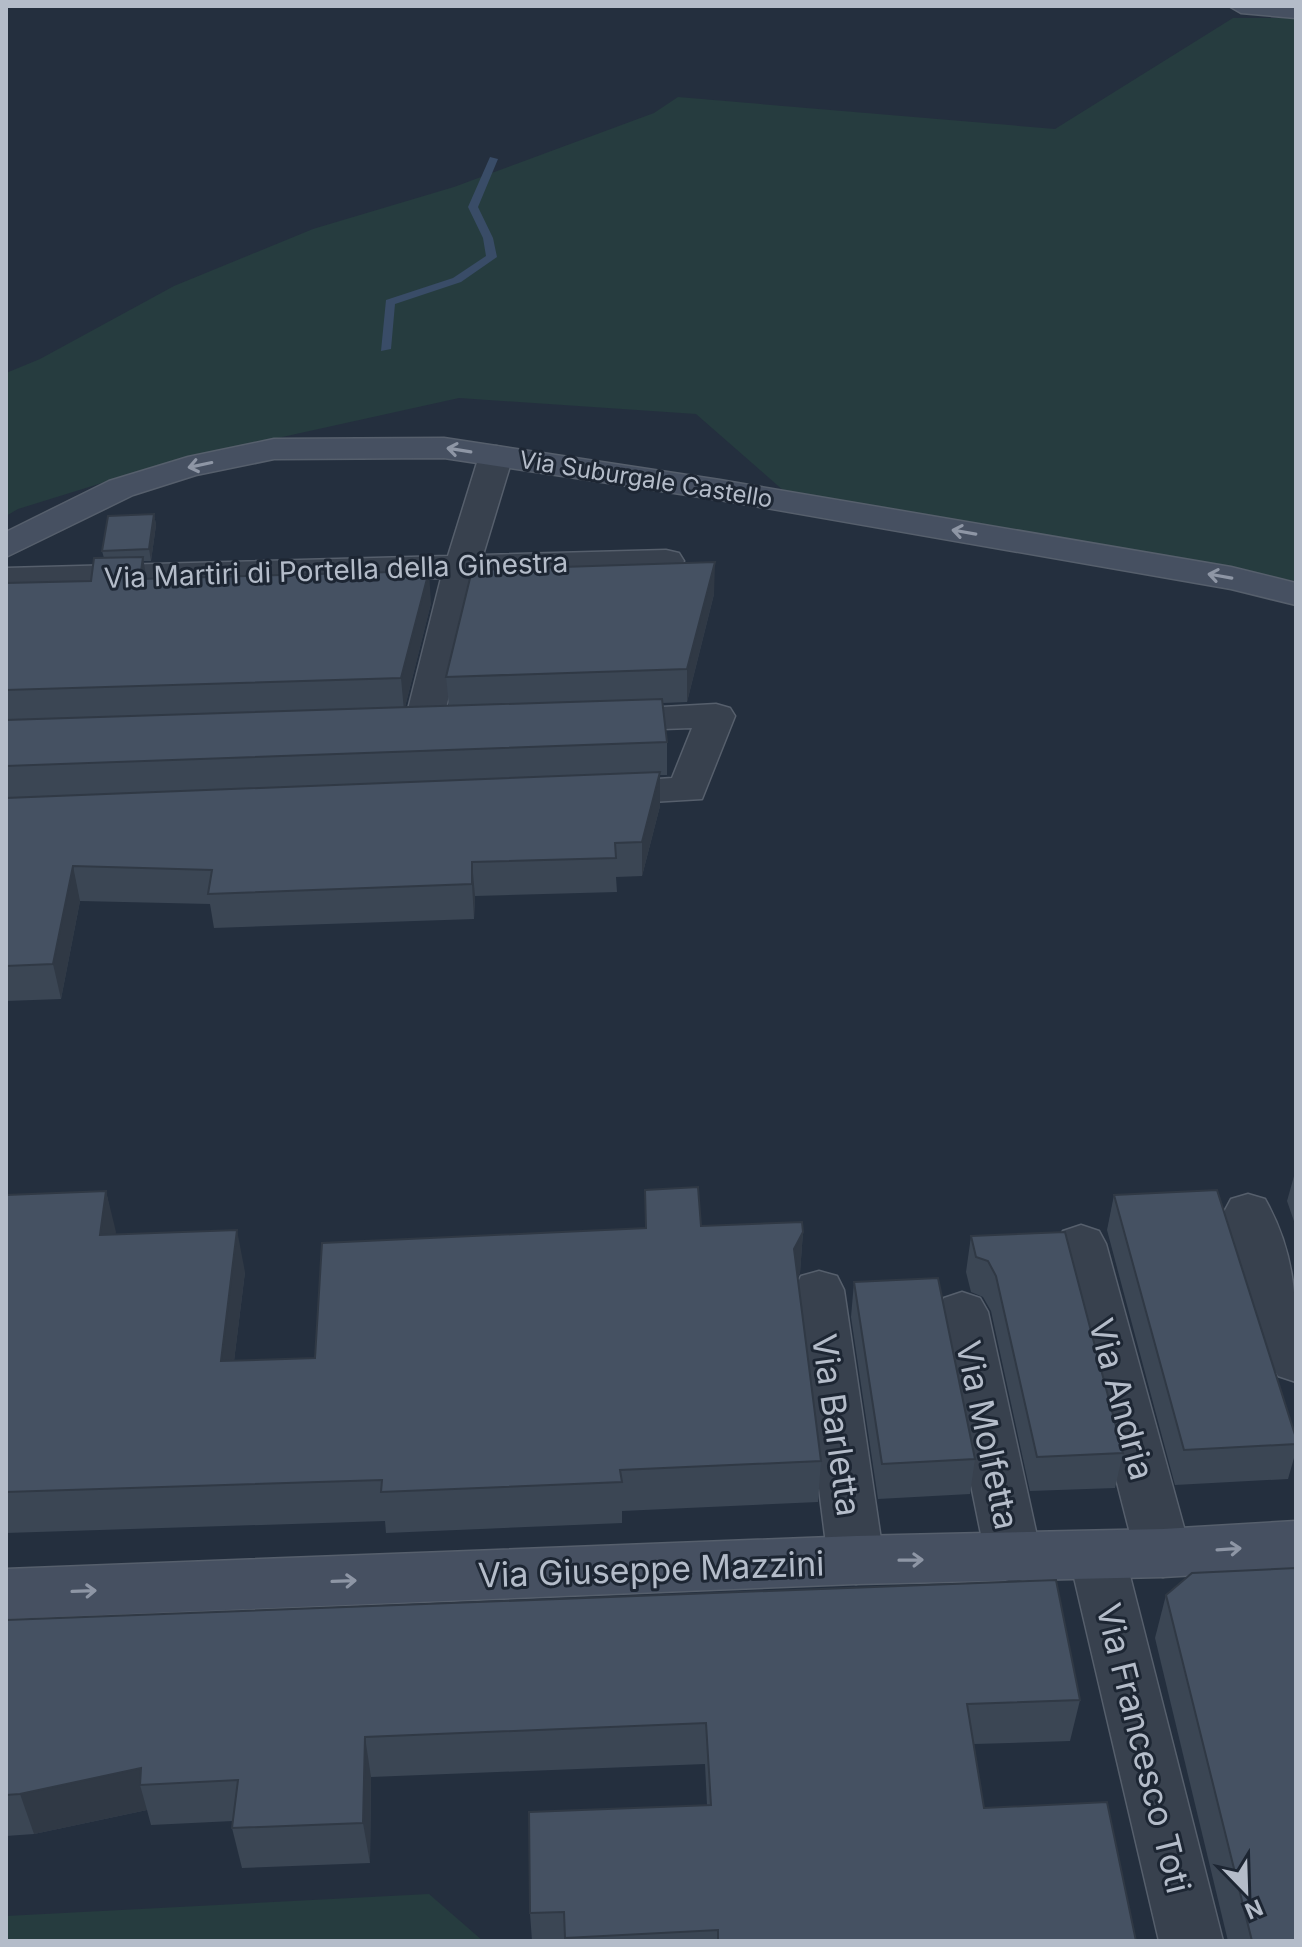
<svg xmlns="http://www.w3.org/2000/svg" width="1302" height="1947" font-family="Inter,sans-serif">
<rect width="100%" height="100%" fill="#242f3e"/>
<g fill="#263c3f">
<polygon points="1233,18 1296,18 1296,581 809,513 696,414 459,398 173,461 18,509 6,516 6,373 40,359 174,286 313,229 454,187 654,113 678,97 1055,129"/>
<polygon points="429,1894 483,1941 6,1941 6,1916"/>
</g>
<g fill="none" stroke-linecap="round" stroke-linejoin="round">
<polygon fill="#394c67" fill-rule="evenodd" points="490,157 498,159 478,207 493,238 497,257 461,282 395,304 391,349 381,351 386,300 453,278 486,256 483,238 468,207"/>
<g stroke="#565f6c" stroke-width="3">
<g id="street">
<polygon points="496,446 508,449 513,456 483,555 666,550 679,553 684,561 679,569 666,572 477,577 442,725 437,733 423,737 409,733 404,725 441,578 6,590 6,568 448,556 479,456 484,449"/>
<polygon points="716,704 730,708 735,716 702,799 600,805 586,802 580,793 586,784 672,778 692,728 604,731 590,727 585,719 590,711"/>
<path d="M1248,1194l17,5c35,62 31,115 31,183l-18,-6 -8,-15 -46,-149 7,-13z"/>
<polygon points="1081,1225 1099,1231 1106,1244 1191,1553 1183,1570 1163,1577 1143,1570 1135,1553 1056,1244 1063,1231"/>
<polygon points="819,1271 837,1276 844,1290 884,1560 876,1577 856,1584 836,1577 828,1560 794,1290 801,1276"/>
<polygon points="962,1292 980,1298 988,1312 1042,1559 1034,1576 1014,1583 994,1576 986,1559 936,1312 944,1298"/>
<polygon points="1097,1532 1117,1539 1125,1556 1223,1941 1159,1941 1069,1556 1077,1539"/>
</g>
</g>
<g stroke="#565f6c" stroke-width="3">
<g id="secondary">
<polygon points="1229,6 1296,6 1296,18 1241,13"/>
<polygon points="444,438 720,480 1231,567 1296,583 1296,605 1231,589 720,500 444,458 274,459 196,475 133,495 6,557 6,532 109,481 188,457 274,439"/>
<polygon points="1296,1521 1296,1569 1163,1577 856,1584 6,1619 6,1569 856,1536 1163,1529"/>
</g>
</g>
<use href="#street" fill="#38414e" fill-rule="evenodd"/>
<use href="#secondary" fill="#465061" fill-rule="evenodd"/>
</g>
<g fill="#3b4654">
<polygon points="154,514 156,525 151,561 143,561 146,579 431,603 405,707 449,706 446,677 714,594 687,702 663,703 667,742 667,775 660,775 660,806 642,876 616,877 617,892 475,896 474,919 214,928 210,904 80,901 61,999 6,1001 6,583 91,581 104,558 102,551"/>
<polygon points="1296,1169 1296,1227 1287,1201"/>
<polygon points="645,1190 701,1226 803,1232 800,1273 797,1279 821,1461 818,1502 622,1511 622,1523 386,1533 385,1521 6,1533 6,1195 106,1191 115,1234 245,1272 234,1361 315,1358 645,1228"/>
<polygon points="1114,1195 1296,1438 1296,1451 1288,1479 1175,1485 1107,1230"/>
<polygon points="971,1236 1123,1453 1115,1488 1030,1491 991,1311 983,1297 971,1292 966,1272"/>
<polygon points="854,1282 975,1459 970,1494 878,1499 851,1317"/>
<polygon points="1166,1595 1296,1941 1228,1941 1155,1638"/>
<polygon points="6,1620 1080,1700 1070,1741 974,1744 984,1808 1136,1941 532,1941 530,1913 707,1805 705,1764 371,1777 370,1863 242,1868 232,1828 233,1821 151,1825 147,1810 34,1834 6,1836"/>
</g>
<g fill="#303945">
<polygon points="154,514 156,525 151,561 149,549"/>
<polygon points="143,557 148,589 140,579"/>
<polygon points="715,562 714,594 687,702 687,669"/>
<polygon points="429,571 431,603 404,711 401,678"/>
<polygon points="660,772 660,806 642,876 642,842"/>
<polygon points="472,862 475,896 474,919 472,884"/>
<polygon points="73,866 80,901 61,999 53,964"/>
<polygon points="106,1191 116,1232 109,1276 100,1235"/>
<polygon points="237,1230 245,1272 229,1402 221,1361"/>
<polygon points="803,1232 800,1273 791,1290 794,1249"/>
<polygon points="365,1737 371,1777 370,1863 363,1823"/>
<polygon points="141,1768 140,1785 147,1810 34,1834 20,1794"/>
</g>
<g fill="#455162" stroke="#303945" stroke-width="2">
<polygon points="154,514 149,549 102,551 108,516"/>
<polygon points="143,557 140,579 429,571 401,678 6,690 6,583 91,581 94,558"/>
<polygon points="715,562 687,669 446,677 472,570"/>
<polygon points="662,699 667,742 6,766 6,720"/>
<polygon points="660,772 642,842 615,843 616,858 472,862 472,884 208,894 212,870 73,866 53,964 6,966 6,798"/>
<polygon points="698,1187 701,1226 802,1222 803,1232 794,1249 821,1461 620,1470 622,1482 381,1492 382,1480 6,1492 6,1195 106,1191 100,1235 237,1230 221,1361 315,1358 322,1243 646,1228 645,1190"/>
<polygon points="1217,1190 1296,1438 1296,1444 1184,1450 1114,1195"/>
<polygon points="1065,1232 1123,1453 1037,1457 996,1276 988,1261 976,1257 971,1236"/>
<polygon points="938,1278 975,1459 882,1464 854,1282"/>
<polygon points="1296,1568 1296,1941 1252,1941 1166,1595 1192,1573"/>
<polygon points="1056,1580 1080,1700 967,1704 984,1808 1107,1802 1136,1941 718,1941 718,1930 565,1938 564,1912 530,1913 529,1812 711,1805 706,1723 365,1737 363,1823 232,1828 238,1780 140,1785 141,1768 20,1794 6,1795 6,1620"/>
</g>
<defs><path id="oneway-shaft" d="M-6 0H5M1.5-3L5.5 0L1.5 3" fill="none" stroke-width="1.6" stroke-linecap="round" stroke-linejoin="round" transform="scale(2)"/></defs>
<g stroke="#8e96a5">
<use href="#oneway-shaft" transform="translate(459 450) rotate(-171)"/>
<use href="#oneway-shaft" transform="translate(200 465) rotate(168)"/>
<use href="#oneway-shaft" transform="translate(964 532) rotate(-170)"/>
<use href="#oneway-shaft" transform="translate(1220 576) rotate(-170)"/>
<use href="#oneway-shaft" transform="translate(1229 1549) rotate(-4)"/>
<use href="#oneway-shaft" transform="translate(911 1560) rotate(-1)"/>
<use href="#oneway-shaft" transform="translate(344 1581) rotate(-2)"/>
<use href="#oneway-shaft" transform="translate(84 1591) rotate(-2)"/>
</g>
<g text-anchor="middle" dominant-baseline="central" stroke-width="6" stroke-linejoin="round" paint-order="stroke">
<g font-size="24" fill="#b4bcc9" stroke="#1d2633">
<text transform="translate(646 479) rotate(9)">Via Suburgale Castello</text>
</g>
<g font-size="28" fill="#b4bcc9" stroke="#1d2633">
<text transform="translate(336 570) rotate(-2)">Via Martiri di Portella della Ginestra</text>
</g>
<g font-size="34" fill="#b4bcc9" stroke="#1d2633">
<text transform="translate(1122 1399) rotate(75)">Via Andria</text>
<text transform="translate(837 1425) rotate(82)">Via Barletta</text>
<text transform="translate(988 1435) rotate(78)">Via Molfetta</text>
<text transform="translate(651 1569) rotate(-2)">Via Giuseppe Mazzini</text>
<text transform="translate(1144 1748) rotate(76)">Via Francesco Toti</text>
</g>
</g>
<rect width="1302" height="1947" fill="none" stroke="#b4bcc9" stroke-width="16"/>
<g transform="translate(1246 1891) rotate(157)" stroke="#1d2633" stroke-width="6" paint-order="stroke">
<path d="M0-6L14 30L0 20L-14 30Z" fill="#b4bcc9"/>
<text y="-12" font-size="22" font-weight="bold" text-anchor="middle" fill="#b4bcc9">N</text>
</g>
</svg>
